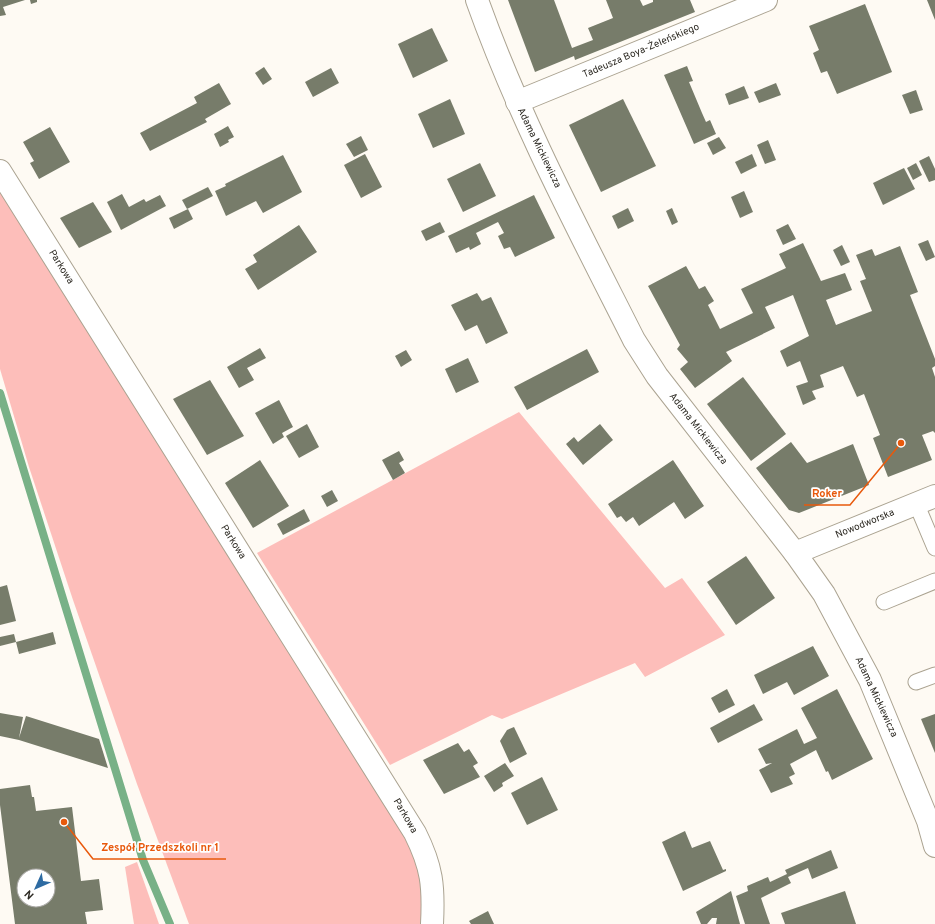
<svg xmlns="http://www.w3.org/2000/svg" width="935" height="924" font-family="Overpass,sans-serif">
<rect width="100%" height="100%" fill="#fefaf3"/>
<g fill="#fdbeba">
<polygon points="0,188 420,861 423,924 189,924 137,784 73,600 29,467 0,369"/>
<polygon points="519,412 665,588 682,578 725,635 645,677 635,663 502,719 492,715 390,765 257,553"/>
<polygon points="137,862 159,924 134,924 125,867"/>
</g>
<g fill="none" stroke-linecap="round" stroke-linejoin="round">
<polyline stroke="#78b187" stroke-width="8" points="0,393 143,860 170,924"/>
</g>
<g fill="#777c6a" fill-rule="evenodd">
<polygon points="0,0 25,0 3,7 6,15 0,16"/>
<polygon points="30,0 37,0 37,2 31,4"/>
<polygon points="508,0 554,0 572,48 593,40 588,28 613,18 606,0 640,0 643,6 653,2 653,0 690,0 695,12 575,60 574,56 535,72"/>
<polygon points="927,0 935,0 935,20"/>
<polygon points="865,4 892,72 837,94 827,71 821,73 813,53 819,50 809,26"/>
<polygon points="432,28 448,61 413,78 398,44"/>
<polygon points="687,66 693,81 689,82 702,113 706,122 710,120 716,134 694,144 664,75"/>
<polygon points="264,67 272,79 263,85 255,73"/>
<polygon points="331,68 339,83 313,97 305,82"/>
<polygon points="219,83 231,104 205,119 207,122 150,151 140,133 197,103 194,97"/>
<polygon points="776,83 781,95 759,103 754,92"/>
<polygon points="744,86 749,98 729,105 725,94"/>
<polygon points="916,90 923,110 910,114 902,95"/>
<polygon points="450,99 465,134 433,148 418,114"/>
<polygon points="623,99 656,166 601,192 569,125"/>
<polygon points="228,126 234,137 228,140 229,142 220,147 214,134"/>
<polygon points="50,127 70,162 39,179 30,163 34,161 23,142"/>
<polygon points="361,136 368,150 354,157 346,144"/>
<polygon points="719,137 726,148 713,155 707,143"/>
<polygon points="768,140 776,160 765,164 757,145"/>
<polygon points="365,154 382,187 361,198 344,165"/>
<polygon points="752,154 757,166 741,174 735,162"/>
<polygon points="283,155 302,192 263,213 256,201 226,216 215,191 226,186 225,184"/>
<polygon points="929,156 935,169 935,180 929,182 919,161"/>
<polygon points="480,163 496,196 463,212 447,179"/>
<polygon points="916,163 922,175 913,180 907,168"/>
<polygon points="904,168 915,189 883,205 873,183"/>
<polygon points="208,187 213,196 187,209 182,200"/>
<polygon points="744,191 753,212 740,218 731,197"/>
<polygon points="122,194 129,207 144,199 146,202 160,195 166,206 121,230 107,202"/>
<polygon points="534,195 555,238 515,257 510,247 504,249 498,236 504,233 498,222 476,233 481,244 470,250 469,247 456,253 448,236"/>
<polygon points="93,202 112,232 79,248 60,218"/>
<polygon points="628,208 634,221 618,229 612,216"/>
<polygon points="672,208 678,222 672,225 666,211"/>
<polygon points="188,209 193,219 174,229 169,218"/>
<polygon points="440,222 445,232 426,241 421,231"/>
<polygon points="788,224 796,239 783,245 776,230"/>
<polygon points="299,225 317,252 258,290 245,269 257,262 253,255"/>
<polygon points="928,240 935,257 926,261 918,244"/>
<polygon points="803,243 821,281 845,273 852,290 826,300 836,325 872,311 860,281 866,279 856,255 872,249 875,256 900,246 918,292 910,295 935,359 935,366 932,368 935,377 935,433 933,431 922,435 932,460 888,477 873,438 880,435 864,394 857,397 843,366 820,375 824,387 812,391 816,399 803,405 796,386 808,382 800,361 787,367 780,351 809,336 793,295 765,307 775,328 726,352 732,361 695,388 680,369 688,362 677,349 680,345 648,286 686,266 699,289 705,286 714,301 708,305 720,329 753,313 741,289 786,268 779,254"/>
<polygon points="842,245 850,262 841,266 833,250"/>
<polygon points="477,293 482,301 491,297 508,333 486,344 477,325 465,331 451,305"/>
<polygon points="260,348 266,358 247,368 254,380 239,388 227,367"/>
<polygon points="587,349 599,372 527,410 514,387"/>
<polygon points="406,350 412,360 401,367 395,356"/>
<polygon points="468,358 479,382 456,393 445,369"/>
<polygon points="743,377 786,434 751,461 707,404"/>
<polygon points="210,380 244,436 207,455 173,399"/>
<polygon points="279,400 293,427 282,433 284,437 273,444 255,413"/>
<polygon points="307,424 319,447 299,458 286,436"/>
<polygon points="600,424 613,440 583,465 566,444 574,437 578,442"/>
<polygon points="791,442 807,463 853,444 869,485 799,513 789,510 756,468"/>
<polygon points="399,451 404,460 399,463 405,473 393,480 382,460"/>
<polygon points="260,460 289,506 253,528 225,483"/>
<polygon points="673,460 704,506 685,519 674,502 639,526 633,517 626,522 621,516 617,518 608,504"/>
<polygon points="332,490 338,501 327,507 321,496"/>
<polygon points="304,509 310,521 283,535 277,524"/>
<polygon points="746,556 775,598 736,625 707,582"/>
<polygon points="7,585 16,621 0,625 0,587"/>
<polygon points="53,632 56,644 19,654 16,642 0,646 0,637 14,634 16,642"/>
<polygon points="813,646 829,676 794,695 787,682 763,694 754,675"/>
<polygon points="727,689 735,705 719,713 711,698"/>
<polygon points="837,689 873,759 832,780 828,771 826,772 816,750 790,764 795,774 789,777 793,784 771,793 759,770 772,763 766,764 758,749 797,729 804,744 817,738 801,708"/>
<polygon points="754,704 763,720 718,743 710,728"/>
<polygon points="0,713 23,717 19,738 26,716 99,739 108,768 19,740 0,736"/>
<polygon points="935,714 935,753 921,719"/>
<polygon points="514,727 527,754 510,763 500,741 507,730"/>
<polygon points="458,743 464,752 469,749 478,763 473,766 480,777 444,794 423,760"/>
<polygon points="505,763 514,776 502,783 503,786 494,792 484,776"/>
<polygon points="542,777 558,810 527,825 511,793"/>
<path d="M30,785l2,12h2l2,14 36,-4 9,74 18,-2 4,31 -18,2 2,12h-72l-15,-119v-16zM24,876h24v24h-24z"/>
<polygon points="685,831 692,848 710,841 723,870 726,869 726,871 683,891 662,842"/>
<polygon points="831,850 838,868 812,879 808,868 788,877 791,883 761,898 770,924 745,924 736,896 748,891 747,886 768,877 770,882 787,874 785,870"/>
<polygon points="731,891 740,924 716,924 717,918 712,918 707,924 701,924 696,912"/>
<polygon points="845,891 856,924 785,924 781,913"/>
<polygon points="488,911 494,924 471,924 469,921"/>
</g>
<g fill="none" stroke-linecap="round" stroke-linejoin="round">
<g stroke="#aba391" stroke-width="17">
<g id="lane">
<polyline points="916,503 935,548"/>
<polyline points="884,602 935,581"/>
<polyline points="916,682 935,675"/>
</g>
</g>
<g stroke="#aba391" stroke-width="24">
<g id="street">
<path d="M477,0c42,118 101,229 157,340l23,36 138,177 29,41 46,86 58,141 7,25"/>
<polyline points="517,102 766,0"/>
<path d="M0,171l415,662c17,34 19,53 17,91"/>
<polyline points="795,553 935,496"/>
</g>
</g>
<use href="#lane" stroke="#fff" stroke-width="15"/>
<use href="#street" stroke="#fff" stroke-width="22"/>
</g>
<g text-anchor="middle" dominant-baseline="central" stroke-width="3.5" stroke-linejoin="round" paint-order="stroke">
<g font-size="10" fill="#2d2a23" stroke="#fff">
<text transform="translate(641 51) rotate(-23)">Tadeusza Boya-Żeleńskiego</text>
<text transform="translate(539 148) rotate(64)">Adama Mickiewicza</text>
<text transform="translate(61 267) rotate(58)">Parkowa</text>
<text transform="translate(698 429) rotate(52)">Adama Mickiewicza</text>
<text transform="translate(865 524) rotate(-22)">Nowodworska</text>
<text transform="translate(233 542) rotate(58)">Parkowa</text>
<text transform="translate(876 697) rotate(65)">Adama Mickiewicza</text>
<text transform="translate(405 816) rotate(60)">Parkowa</text>
</g>
</g>
<path fill="none" stroke="#e8590c" stroke-width="1.5" d="M901 443L850 505H804M64 822L93 859H226"/>
<g fill="#e8590c" stroke="#fff" stroke-width="1.5">
<circle cx="901" cy="443" r="4"/>
<circle cx="64" cy="822" r="4"/>
</g>
<g font-size="11" text-anchor="middle" font-weight="bold" fill="#e8590c" stroke="#fff" stroke-width="3.5" stroke-linejoin="round" paint-order="stroke">
<text x="827" y="497">Roker</text>
<text x="160" y="851">Zespół Przedszkoli nr 1</text>
</g>
<g transform="translate(36 888) rotate(225)"><circle r="19" fill="#ffffff" stroke="#abaaa7"/>
<path d="M0-3L7 15L0 10L-7 15Z" fill="#2e6ba2"/>
<text y="-6" font-size="11" font-weight="bold" text-anchor="middle" fill="#2d2a23">N</text>
</g>
</svg>
